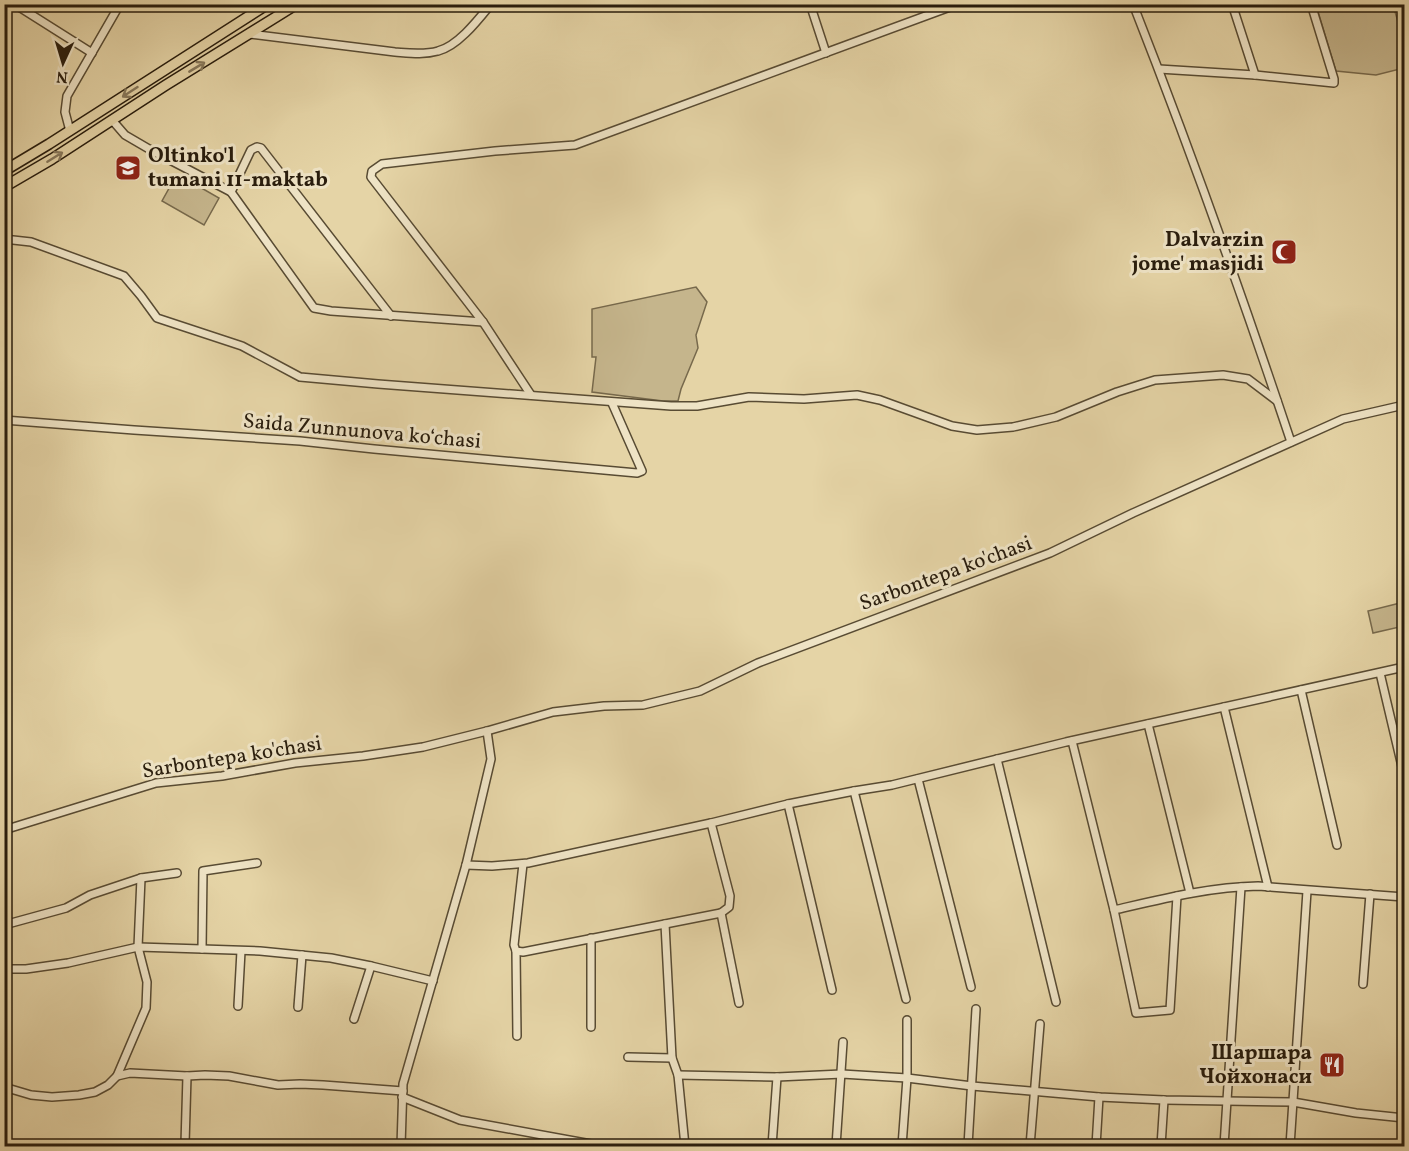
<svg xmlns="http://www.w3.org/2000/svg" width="1409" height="1151" font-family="Vollkorn,serif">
<rect width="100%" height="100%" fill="#e5d4a6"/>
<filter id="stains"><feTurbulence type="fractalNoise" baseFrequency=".00333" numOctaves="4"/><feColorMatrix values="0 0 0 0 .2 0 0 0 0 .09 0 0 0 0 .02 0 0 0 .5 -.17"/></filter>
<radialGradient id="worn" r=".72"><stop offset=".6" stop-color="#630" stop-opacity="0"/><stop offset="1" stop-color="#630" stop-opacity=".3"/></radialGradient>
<g fill="#c5b58c" stroke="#77694c" stroke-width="1.5">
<polygon points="1316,5 1393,5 1404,42 1404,68 1376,75 1336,71"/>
<polygon points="177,174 219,198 204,225 162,201"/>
<polygon points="696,287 707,302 696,335 698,348 681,389 678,401 663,401 592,392 596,357 592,357 592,309"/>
<polygon points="1404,602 1404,626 1373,633 1368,611"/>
</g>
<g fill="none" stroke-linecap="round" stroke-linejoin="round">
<g stroke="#584b33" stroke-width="10">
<g id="minor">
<polyline points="810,4 826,53"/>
<path d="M1133,4c57,145 109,291 158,438"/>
<polyline points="1232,4 1255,75"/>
<polyline points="1400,4 1404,18"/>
<polyline points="16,5 92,53"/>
<path d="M250,34l145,18c14,1 29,3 43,-1 20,-5 40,-31 53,-47"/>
<polyline points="1159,69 1255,75 1334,83 1334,79 1311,4"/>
<polyline points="112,120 125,135 149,149 231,192 314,308 331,311 483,322"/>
<polyline points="70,131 65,112 67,96 120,4"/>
<polyline points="231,192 251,150 257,147 261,148 391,316"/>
<polyline points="4,239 31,242 124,276 141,296 157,318 242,346 300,377 378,384 671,406 697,406 749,397 804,399 857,395 880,400 952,426 977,430 1013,427 1056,417 1117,392 1155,380 1223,375 1248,379 1277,401"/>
<polyline points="531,395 483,322 371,177 372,171 382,164 495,151 575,145 958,4"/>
<polyline points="4,420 134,430 300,441 374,449 637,473 642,471 612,403"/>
<polyline points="1380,673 1404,775"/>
<polyline points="1301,690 1337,845"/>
<polyline points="1224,707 1268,887"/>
<polyline points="1148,724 1190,893"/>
<polyline points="1072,741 1114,910 1136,1013 1170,1010 1177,896"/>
<polyline points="997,759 1056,1002"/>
<polyline points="918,779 971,987"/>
<polyline points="854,791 906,999"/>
<polyline points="788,804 832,990"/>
<polyline points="4,809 8,829"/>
<polyline points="4,830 156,783 222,776 295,763 363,756 423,747 487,731 553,712 604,706 643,705 700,691 758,663 1050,553 1133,513 1343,419 1404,405"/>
<polyline points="523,864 514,945 516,951 523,952 721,913 729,907 730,896 711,823"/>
<polyline points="466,865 492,866 528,863 711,823 788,804 854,791 892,785 1066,742 1404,667"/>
<path d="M1114,910c48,-11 95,-23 144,-24l146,11"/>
<polyline points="721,913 739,1003"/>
<polyline points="665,924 672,1058 678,1075 685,1146"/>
<polyline points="4,925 66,908 90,895 141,878 177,873"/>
<polyline points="591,938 591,1027"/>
<polyline points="202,949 203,871 257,863"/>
<polyline points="516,951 517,1036"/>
<polyline points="4,969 26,969 68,963 138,947 202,949 260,951 331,958 371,966 433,981"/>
<polyline points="1363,984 1370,894"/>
<polyline points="238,1006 241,951"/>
<polyline points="298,1007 302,955"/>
<polyline points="354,1019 371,966"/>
<polyline points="628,1057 672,1058"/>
<polyline points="678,1075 777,1077 842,1074 907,1078 972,1086 1099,1097 1164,1100 1293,1102 1356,1113 1404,1118"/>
<polyline points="117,1076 146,1008 147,982 138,947 141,878"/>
<polyline points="187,1076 185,1144 218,1146"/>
<polyline points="4,1087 31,1095 52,1097 79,1095 95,1092 108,1085 117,1076 130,1073 187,1076 205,1075 229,1076 278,1085 300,1084 323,1085 403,1091"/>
<polyline points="402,1097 460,1120 602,1146"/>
<polyline points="156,1146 185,1144"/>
<polyline points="401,1146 403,1084 466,865 491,759 487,731"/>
<polyline points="772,1146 777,1077"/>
<polyline points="836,1146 843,1042"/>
<polyline points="902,1146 907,1078 907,1020"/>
<polyline points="968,1146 976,1009"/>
<polyline points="1030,1146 1040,1024"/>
<polyline points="1096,1146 1099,1097"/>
<polyline points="1161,1146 1164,1100"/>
<polyline points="1224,1146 1241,887"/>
<polyline points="1290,1146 1307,891"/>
</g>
</g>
<g stroke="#291d0d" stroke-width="12">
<g id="major">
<polyline points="4,171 49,144 268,4"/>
<polyline points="4,187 52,159 166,85 297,4"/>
</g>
</g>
<use href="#minor" stroke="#eee3c5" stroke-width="7"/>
<use href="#major" stroke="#e5d4a6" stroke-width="9"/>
</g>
<defs><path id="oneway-shaft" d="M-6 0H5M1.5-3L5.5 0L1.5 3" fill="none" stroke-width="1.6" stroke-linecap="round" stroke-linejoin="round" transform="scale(1.5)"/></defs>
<g stroke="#87785a">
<use href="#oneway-shaft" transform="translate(197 67) rotate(-31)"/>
<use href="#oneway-shaft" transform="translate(130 92) rotate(147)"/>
<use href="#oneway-shaft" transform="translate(55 157) rotate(-32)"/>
</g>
<defs>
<g id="school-square" transform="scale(1.35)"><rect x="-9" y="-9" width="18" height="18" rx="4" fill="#8f2418" stroke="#eee3c5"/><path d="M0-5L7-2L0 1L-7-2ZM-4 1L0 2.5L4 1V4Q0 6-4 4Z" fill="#fff"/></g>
<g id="mosque-square" transform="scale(1.35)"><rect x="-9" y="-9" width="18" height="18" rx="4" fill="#8f2418" stroke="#eee3c5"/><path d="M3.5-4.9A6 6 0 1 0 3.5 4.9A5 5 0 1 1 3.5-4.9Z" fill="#fff"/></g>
<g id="restaurant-square" transform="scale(1.35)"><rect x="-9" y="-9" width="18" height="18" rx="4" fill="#8f2418" stroke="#eee3c5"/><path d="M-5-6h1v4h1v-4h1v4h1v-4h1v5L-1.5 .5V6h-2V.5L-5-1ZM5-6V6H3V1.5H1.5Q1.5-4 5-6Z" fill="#fff"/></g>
</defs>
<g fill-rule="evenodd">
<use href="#school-square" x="128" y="168"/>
<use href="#mosque-square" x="1284" y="252"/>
<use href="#restaurant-square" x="1332" y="1065"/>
</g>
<g text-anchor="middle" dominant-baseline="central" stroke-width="6" stroke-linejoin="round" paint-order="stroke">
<g font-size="21" font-weight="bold" fill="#291d0d" stroke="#eee3c5" text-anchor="end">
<text x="148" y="156" text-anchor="start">Oltinko'l<tspan x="148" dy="24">tumani 11-maktab</tspan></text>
<text x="1264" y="240">Dalvarzin<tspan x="1264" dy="24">jome' masjidi</tspan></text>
<text x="1312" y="1053">Шаршара<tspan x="1312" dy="24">Чойхонаси</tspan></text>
</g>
<g font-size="21" fill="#291d0d" stroke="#eee3c5">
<text transform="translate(362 432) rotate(5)">Saida Zunnunova koʻchasi</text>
<text transform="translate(946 574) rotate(-20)">Sarbontepa ko'chasi</text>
<text transform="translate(232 758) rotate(-9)">Sarbontepa ko'chasi</text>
</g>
</g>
<rect width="1409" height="1151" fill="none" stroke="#e5d4a6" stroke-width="24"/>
<rect x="6" y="6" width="1397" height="1139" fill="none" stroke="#291d0d" stroke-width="3"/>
<rect x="12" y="12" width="1385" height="1127" fill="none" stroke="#291d0d" stroke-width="1.5"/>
<g transform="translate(63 63) rotate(184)" stroke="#eee3c5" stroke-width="4.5" paint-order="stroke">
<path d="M0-4.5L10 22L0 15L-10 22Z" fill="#291d0d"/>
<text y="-9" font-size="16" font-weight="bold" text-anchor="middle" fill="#291d0d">N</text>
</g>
<rect width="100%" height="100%" filter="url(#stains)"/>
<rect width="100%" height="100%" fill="url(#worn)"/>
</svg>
